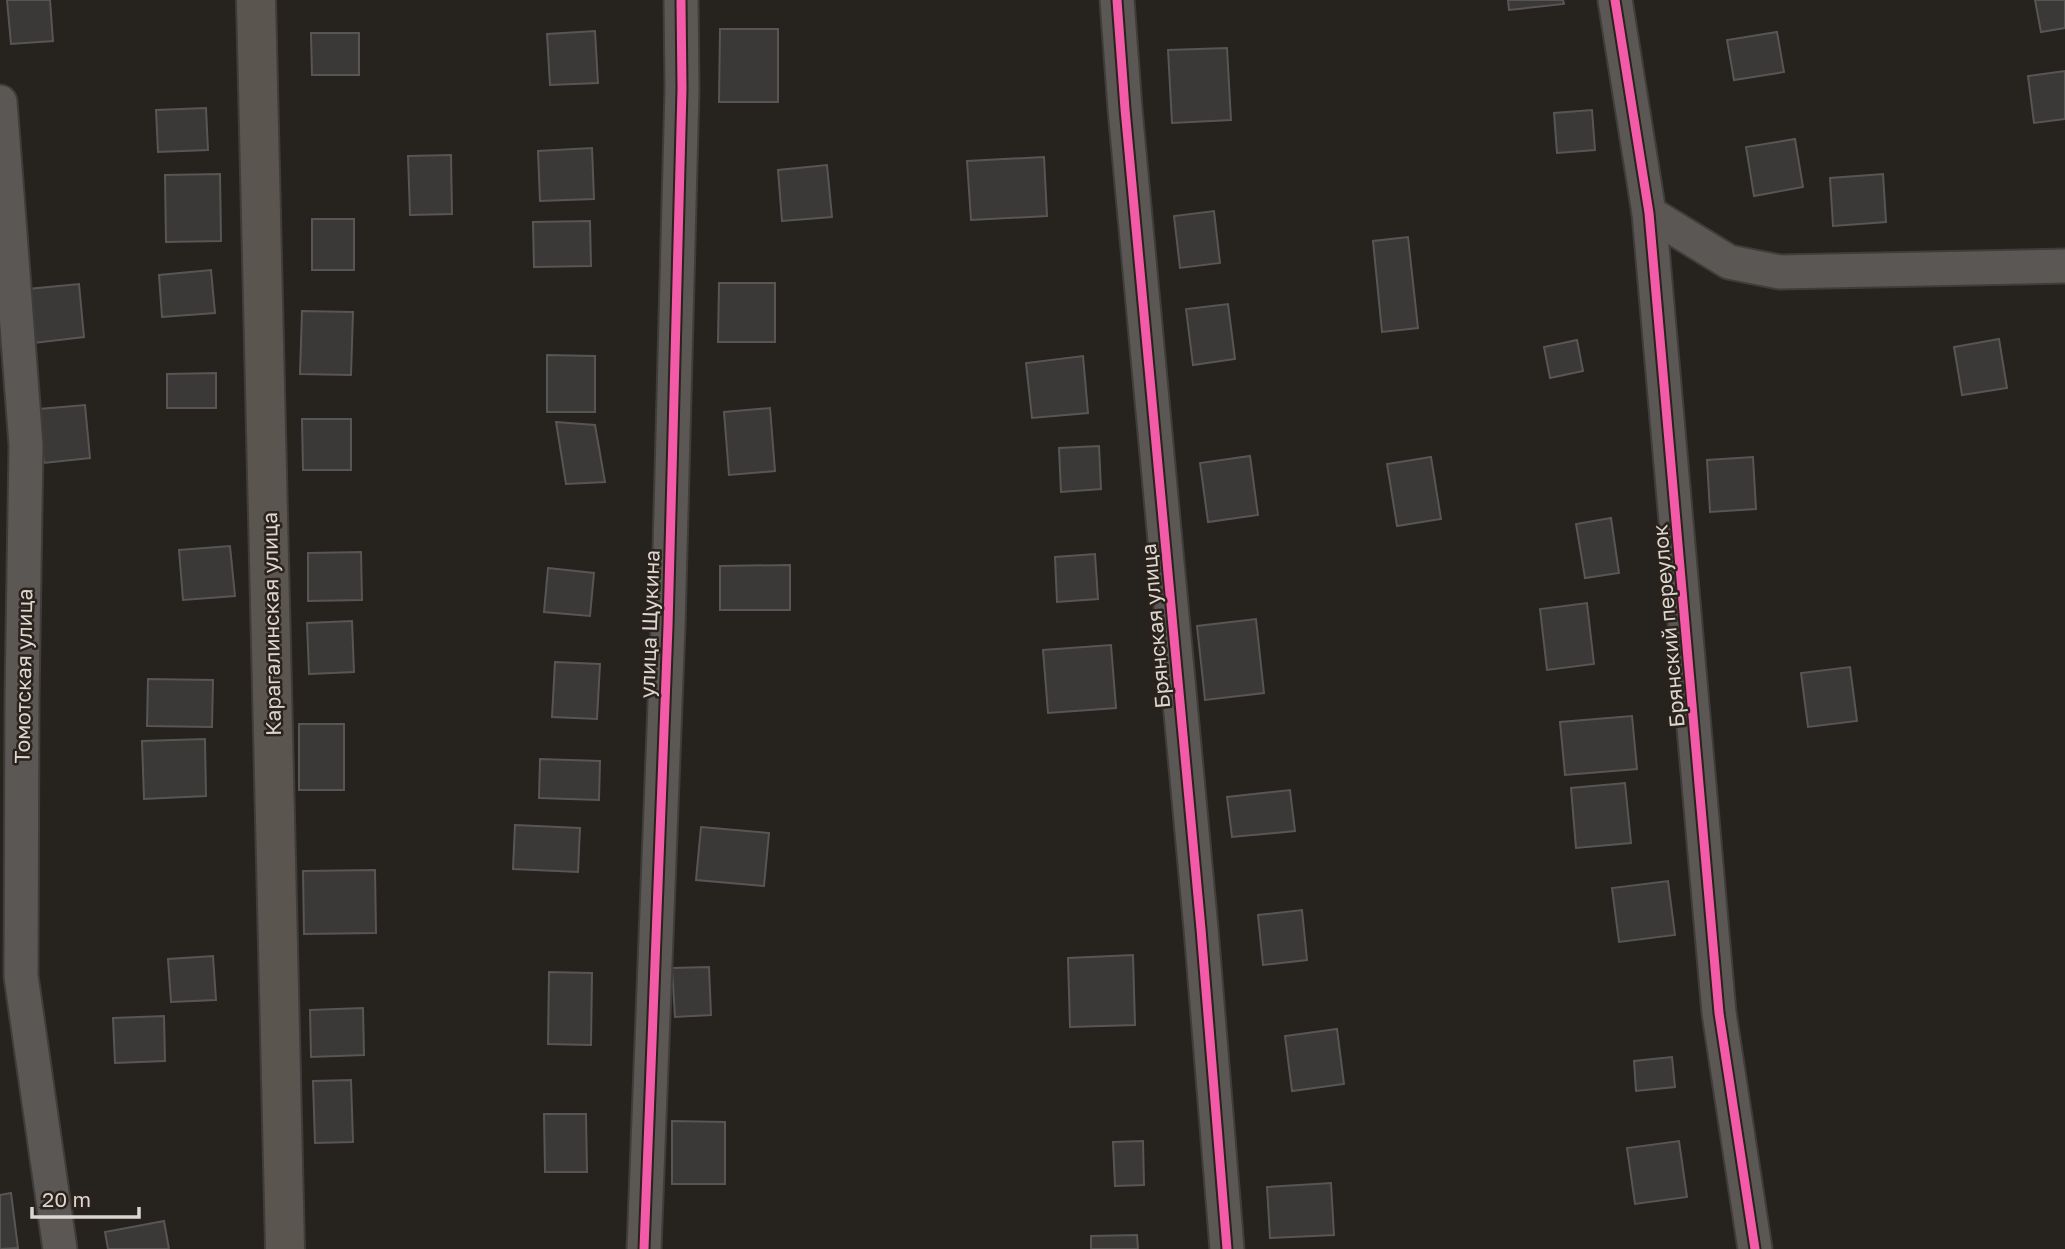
<svg xmlns="http://www.w3.org/2000/svg" width="2065" height="1249" font-family="'Golos Text',sans-serif">
<rect width="100%" height="100%" fill="#26221e"/>
<g fill="#3b3838" stroke="#585555" stroke-width="2">
<polygon points="7,0 50,0 53,41 11,44"/>
<polygon points="1508,0 1563,0 1564,4 1509,10"/>
<polygon points="2035,0 2065,0 2065,28 2041,32"/>
<polygon points="720,29 778,29 778,102 719,102"/>
<polygon points="595,31 598,83 550,85 547,34"/>
<polygon points="1777,32 1784,72 1734,80 1727,40"/>
<polygon points="311,33 359,33 359,75 312,75"/>
<polygon points="1227,48 1231,120 1172,123 1168,50"/>
<polygon points="2065,71 2065,119 2034,123 2028,76"/>
<polygon points="206,108 208,150 158,152 156,110"/>
<polygon points="1592,110 1595,150 1557,153 1554,113"/>
<polygon points="1795,139 1803,187 1754,196 1746,147"/>
<polygon points="592,148 594,199 540,201 538,151"/>
<polygon points="451,155 452,214 410,215 408,156"/>
<polygon points="1044,157 1047,216 971,220 967,161"/>
<polygon points="827,165 832,217 782,221 778,170"/>
<polygon points="220,174 221,241 166,242 165,175"/>
<polygon points="1883,174 1886,222 1833,226 1830,178"/>
<polygon points="1214,211 1220,263 1180,268 1174,216"/>
<rect x="312" y="219" width="42" height="51"/>
<polygon points="590,221 591,266 534,267 533,222"/>
<polygon points="1408,237 1418,328 1382,332 1373,241"/>
<polygon points="211,270 215,313 162,317 159,275"/>
<polygon points="719,283 775,283 775,342 718,342"/>
<polygon points="79,284 84,337 34,343 28,289"/>
<polygon points="1228,304 1235,359 1193,365 1186,309"/>
<polygon points="302,311 353,312 351,375 300,374"/>
<polygon points="1999,339 2007,388 1962,395 1954,347"/>
<polygon points="1577,340 1583,371 1550,378 1544,347"/>
<polygon points="547,355 595,356 595,412 547,412"/>
<polygon points="1083,356 1088,413 1032,418 1026,363"/>
<polygon points="216,373 216,408 167,408 167,374"/>
<polygon points="85,405 90,458 44,463 39,409"/>
<polygon points="770,408 775,471 729,475 724,412"/>
<polygon points="302,419 351,419 351,470 303,470"/>
<polygon points="556,422 595,425 605,482 566,484"/>
<polygon points="1099,446 1101,489 1061,492 1059,448"/>
<polygon points="1250,456 1258,515 1208,522 1200,463"/>
<polygon points="1431,457 1441,519 1397,526 1387,464"/>
<polygon points="1753,457 1756,509 1710,512 1707,460"/>
<polygon points="1611,518 1619,573 1585,578 1576,524"/>
<polygon points="230,546 235,596 183,600 179,550"/>
<polygon points="361,552 362,600 308,601 308,553"/>
<polygon points="1095,554 1098,599 1057,602 1055,557"/>
<polygon points="790,565 790,610 720,610 720,566"/>
<polygon points="548,568 594,573 590,616 544,612"/>
<polygon points="1587,603 1594,664 1547,670 1540,609"/>
<polygon points="1256,619 1264,693 1205,700 1197,626"/>
<polygon points="352,621 354,672 309,674 307,623"/>
<polygon points="1111,645 1116,708 1048,713 1043,650"/>
<polygon points="555,662 600,664 597,719 552,717"/>
<polygon points="1850,667 1857,721 1808,727 1801,673"/>
<polygon points="148,679 213,680 212,727 147,726"/>
<polygon points="1632,716 1637,769 1565,775 1560,722"/>
<rect x="299" y="724" width="45" height="66"/>
<polygon points="205,739 206,796 144,799 142,741"/>
<polygon points="540,759 600,761 599,800 539,798"/>
<polygon points="1625,783 1631,843 1576,848 1571,788"/>
<polygon points="1290,790 1295,831 1232,837 1227,797"/>
<polygon points="515,825 580,828 578,872 513,869"/>
<polygon points="701,827 769,833 764,886 696,880"/>
<polygon points="375,870 376,933 304,934 303,871"/>
<polygon points="1668,881 1675,935 1619,942 1612,888"/>
<polygon points="1302,910 1307,960 1263,965 1258,915"/>
<polygon points="1133,955 1135,1025 1070,1027 1068,958"/>
<polygon points="213,956 216,1000 171,1002 168,959"/>
<polygon points="709,967 711,1015 675,1017 672,968"/>
<polygon points="549,972 592,973 591,1045 548,1044"/>
<polygon points="363,1008 364,1055 311,1057 310,1010"/>
<polygon points="164,1016 165,1061 115,1063 113,1018"/>
<polygon points="1337,1029 1344,1084 1292,1091 1285,1036"/>
<polygon points="1672,1057 1675,1087 1636,1091 1634,1061"/>
<polygon points="351,1080 353,1142 315,1143 313,1081"/>
<polygon points="544,1114 586,1114 587,1172 545,1172"/>
<polygon points="672,1121 725,1122 725,1184 672,1184"/>
<polygon points="1143,1141 1144,1185 1115,1186 1113,1142"/>
<polygon points="1679,1141 1687,1197 1635,1204 1627,1148"/>
<polygon points="1331,1183 1334,1235 1270,1238 1267,1187"/>
<polygon points="11,1193 18,1248 0,1249 0,1195"/>
<polygon points="164,1221 169,1249 108,1249 105,1232"/>
<polygon points="1137,1235 1138,1249 1091,1249 1091,1236"/>
</g>
<g fill="none" stroke-linecap="round" stroke-linejoin="round">
<g stroke="#403c39" stroke-width="37">
<g id="street">
<polyline points="1117,0 1125,109 1201,929 1227,1249"/>
<polyline points="1615,0 1649,213 1719,1013 1755,1249"/>
<polyline points="0,102 26,445 22,699 21,976 60,1249"/>
<polyline points="1649,213 1729,262 1780,272 2065,266"/>
<polyline points="644,1249 668,626 682,89 681,0"/>
</g>
</g>
<g stroke="#403c39" stroke-width="42">
<polyline id="secondary" points="256,0 285,1249"/>
</g>
<use href="#street" stroke="#5a5755" stroke-width="33"/>
<use href="#secondary" stroke="#5b5550" stroke-width="38"/>
<g stroke="#2a221b" stroke-width="13">
<g id="cycleway">
<polyline points="1117,0 1125,109 1201,929 1227,1249"/>
<polyline points="1615,0 1649,213 1719,1013 1755,1249"/>
<polyline points="644,1249 668,626 682,89 681,0"/>
</g>
</g>
<use href="#cycleway" stroke="#f35aa7" stroke-width="9"/>
</g>
<g text-anchor="middle" dominant-baseline="central" stroke-width="5" stroke-linejoin="round" paint-order="stroke">
<g font-size="21" fill="#dbd6d1" stroke="#2a221b">
<text transform="translate(271 624) rotate(-91)">Карагалинская улица</text>
<text transform="translate(649 624) rotate(-88)">улица Щукина</text>
<text transform="translate(1155 626) rotate(-95)">Брянская улица</text>
<text transform="translate(1668 626) rotate(-95)">Брянский переулок</text>
<text transform="translate(23 676) rotate(-89)">Томотская улица</text>
</g>
</g>
<path d="M32 1207v10h107v-10" fill="none" stroke="#dbd6d1" stroke-width="3.5"/>
<text x="42" y="1207" font-size="21" fill="#dbd6d1" stroke="#2a221b" stroke-width="5" paint-order="stroke">20 m</text>
</svg>
